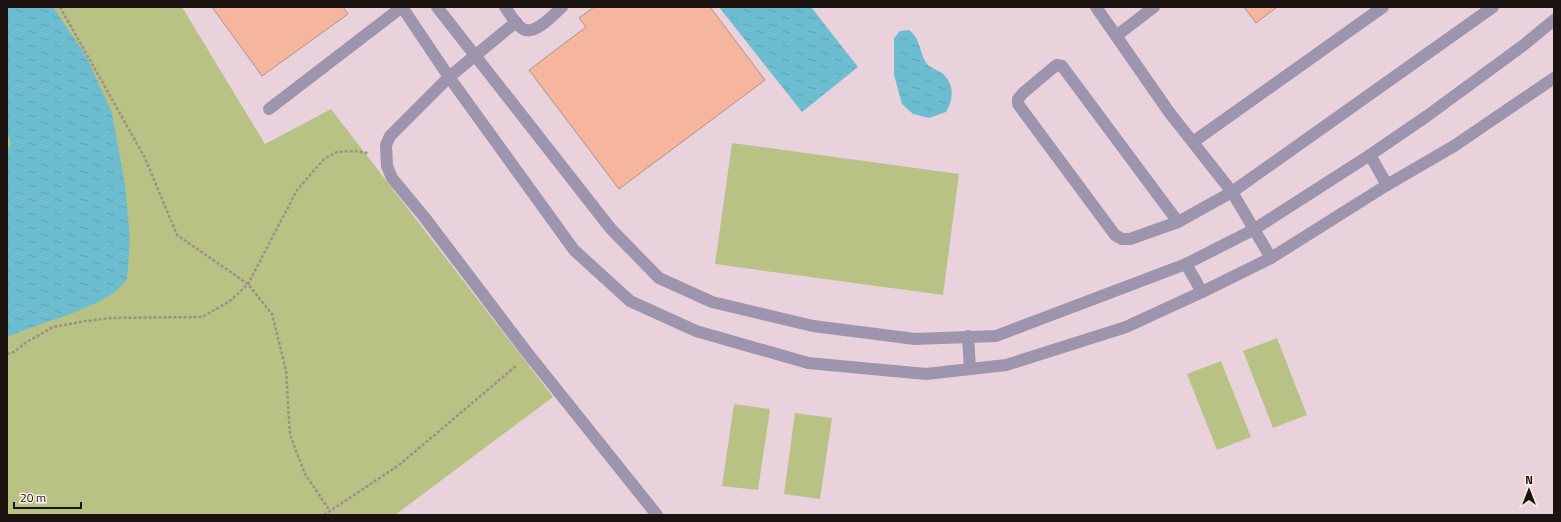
<svg xmlns="http://www.w3.org/2000/svg" width="1561" height="522" font-family="'Titillium Web',sans-serif">
<defs>
<pattern id="water-ripples" width="26" height="14" patternUnits="userSpaceOnUse"><rect width="26" height="14" fill="#6cbdcf"/><path d="M2 4q2-2 4 0t4 0M15 11q2-2 4 0t4 0" fill="none" stroke="#5da2b1"/></pattern>
</defs>
<rect width="100%" height="100%" fill="#f3dfd5"/>
<rect fill="#ead2dc" x="7" y="7" width="1547" height="508"/>
<g fill="#b8c285">
<polygon points="7,7 182,7 265,144 331,109 553,397 395,515 7,515"/>
<polygon points="732,143 959,174 943,295 715,264"/>
<polygon points="1277,338 1307,415 1273,428 1243,351"/>
<polygon points="1221,361 1251,437 1217,450 1187,374"/>
<polygon points="734,404 770,409 758,490 722,486"/>
<polygon points="795,413 832,418 820,499 784,494"/>
</g>
<g fill="url(#water-ripples)">
<path d="M7,7h46l33,49 26,57 13,72 5,54 -3,40c-4,5 -9,11 -15,15 -31,20 -71,28 -105,43v-188l4,-4 -4,-14z"/>
<polygon points="719,7 811,7 858,67 802,112"/>
<path d="M909,30c13,10 10,25 19,35 5,4 12,6 16,10 11,11 9,26 2,37l-17,6 -16,-4 -11,-10 -8,-29v-37l6,-7z"/>
</g>
<g fill="#f6b59d" stroke="#a8948d">
<polygon points="212,7 343,7 348,14 262,76"/>
<polygon points="594,7 710,7 765,80 619,189 529,70 586,27 579,18"/>
<polygon points="1244,7 1277,7 1256,23"/>
</g>
<g fill="none" stroke-linecap="round" stroke-linejoin="round">
<g stroke="#9e8f88" stroke-width="2.5" stroke-dasharray="3 2" stroke-linecap="butt">
<polyline points="60,7 145,158 177,235 248,284 272,314 286,370 290,435 305,474 330,511"/>
<polyline points="7,354 14,352 25,343 53,327 86,321 110,318 202,317 230,301 248,284 297,190 324,159 337,152 355,151 368,153"/>
<polyline points="324,515 399,465 516,366"/>
</g>
<g stroke="#9d94ad" stroke-width="12">
<polyline points="402,7 449,77 574,250 630,301 696,331 808,363 926,374 1006,365 1126,327 1202,292 1271,258 1387,185 1454,146 1554,78"/>
<polyline points="437,7 611,229 659,278 712,302 813,326 915,339 996,336 1186,264 1253,230 1370,155 1427,116 1525,44 1554,20"/>
<path d="M505,7c5,7 11,18 18,22 12,7 31,-15 39,-22"/>
<polyline points="1096,7 1169,112 1232,192 1271,258"/>
<polyline points="516,22 449,77 390,136 386,145 387,166 392,178 425,218 529,355 657,515"/>
<polyline points="1116,36 1154,7"/>
<polyline points="269,109 402,7"/>
<polyline points="1193,142 1383,7"/>
<polyline points="1370,155 1387,185"/>
<polyline points="1178,222 1062,66 1057,65 1054,67 1023,93 1018,99 1018,104 1115,235 1122,239 1130,239 1178,222 1232,192 1493,7"/>
<polyline points="1186,264 1202,292"/>
<polyline points="968,336 970,369"/>
</g>
</g>
<rect width="1561" height="522" fill="none" stroke="#1a1310" stroke-width="16"/>
<g transform="translate(1529 490)" stroke="#fdede5" stroke-width="3" paint-order="stroke">
<path d="M0-3L7 15L0 10L-7 15Z" fill="#1a1310"/>
<text y="-6" font-size="11" font-weight="bold" text-anchor="middle" fill="#1a1310">N</text>
</g>
<path d="M14 502v6h67v-6" fill="none" stroke="#1a1310" stroke-width="2"/>
<text x="20" y="502" font-size="12" fill="#1a1310" stroke="#fdede5" stroke-width="3" paint-order="stroke">20 m</text>
</svg>
